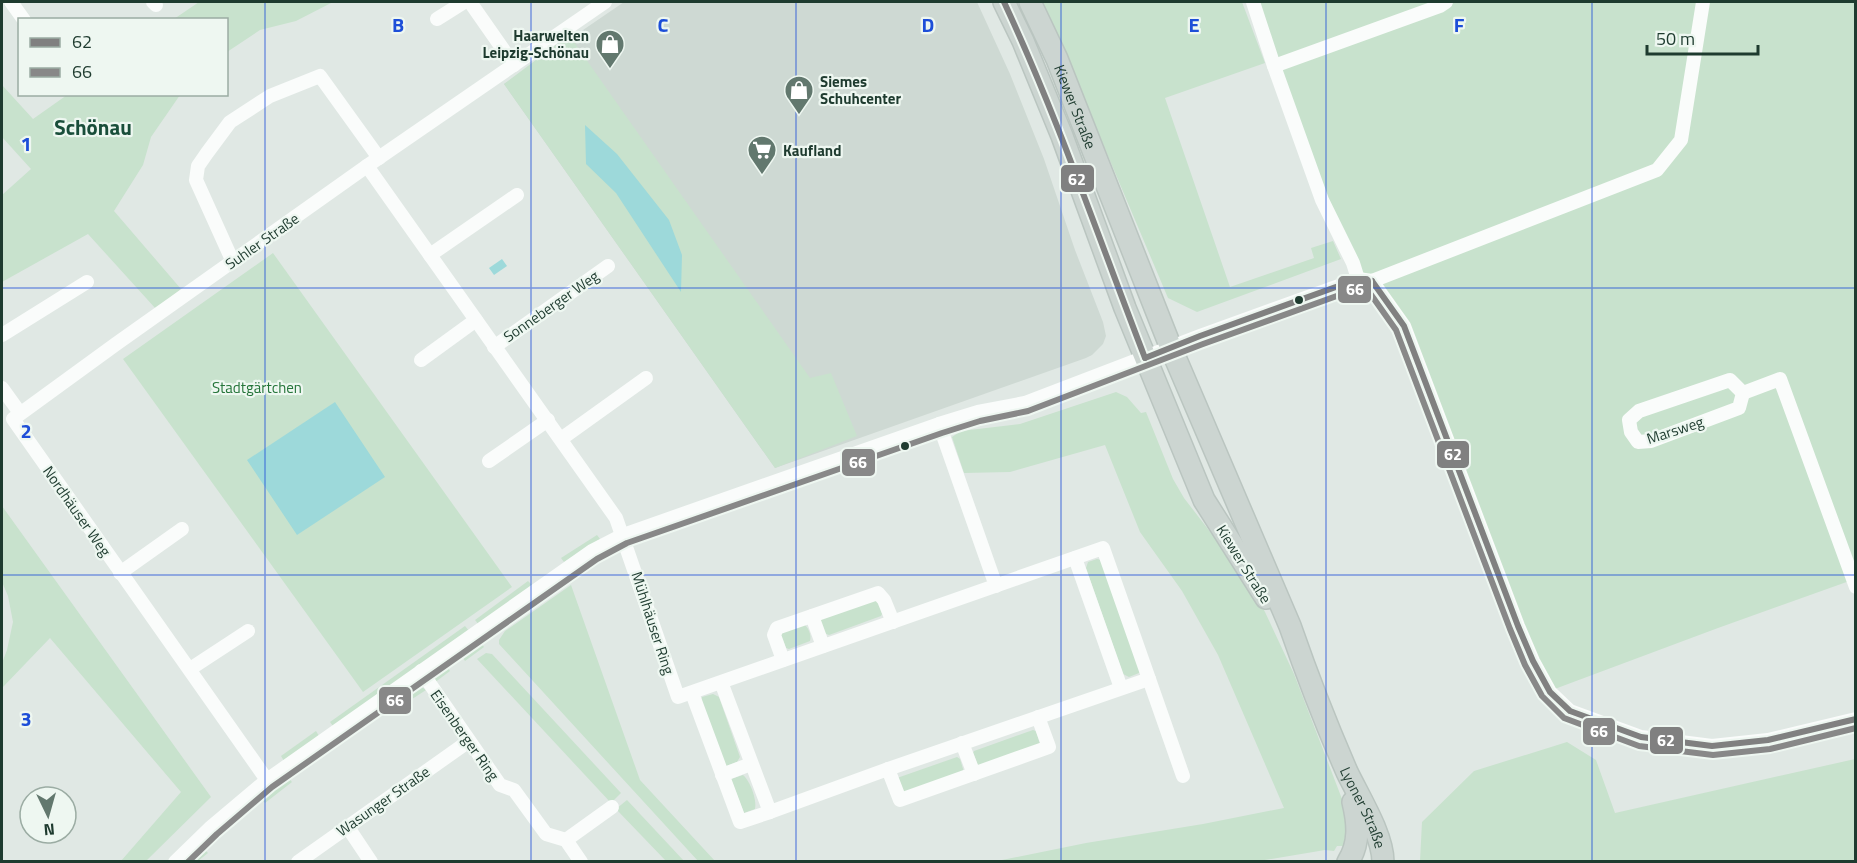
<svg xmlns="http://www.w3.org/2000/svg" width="1857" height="863" font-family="'Titillium Web',sans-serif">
<rect width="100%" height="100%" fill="#e0e8e4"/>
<polygon fill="#ced9d3" points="624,2 977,2 1010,74 1044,159 1075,250 1103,322 1106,336 1103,344 1092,355 1086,358 775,468 504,84"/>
<g fill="#c8e2cd">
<polygon points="199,2 333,2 296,21 260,30 227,52 226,20 174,19"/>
<polygon points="1043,2 1242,2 1265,63 1165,98 1230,287 1314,258 1311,248 1333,241 1341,259 1197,312 1168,298"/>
<polygon points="1253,2 1855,2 1855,579 1718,628 1552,690 1535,658 1404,326 1372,281 1358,279"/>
<polygon points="569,35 810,378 831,373 857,436 775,468 504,84"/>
<polygon points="2,85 33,119 67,95 180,95 151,137 143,165 114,211 181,289 156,309 88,234 2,282 2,195 31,169 2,137"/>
<polygon points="273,253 512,587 363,692 123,359"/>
<polygon points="1116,392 1127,397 1141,413 1146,412 1173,479 1184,498 1245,577 1265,612 1294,674 1347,812 1347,846 1337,846 1334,851 1325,850 1259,861 997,861 1086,843 1203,824 1284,808 1218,655 1182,591 1140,532 1105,445 1010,472 964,473 952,437 961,431 1020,424"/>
<polygon points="2,506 211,797 146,861 121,861 181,792 50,638 2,688 2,663 7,650 13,622 8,596 2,582"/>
<polygon points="597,535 600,539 564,562 561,558"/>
<polygon points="1097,559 1102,560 1141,669 1139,673 1129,677 1123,674 1086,568 1088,562"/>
<polygon points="528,581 532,585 479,625 475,620"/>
<polygon points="571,585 640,780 715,861 698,861 499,644 499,640 505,631"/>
<polygon points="877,600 880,604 882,614 881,616 829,635 824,633 820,622 822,618"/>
<path d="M803,623c5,4 9,12 7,18l-21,8 -3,-1 -6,-14 2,-4z"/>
<polygon points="465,626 469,631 459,637 333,726 330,722"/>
<polygon points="477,638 484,647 465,661 459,652"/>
<polygon points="486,653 492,654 621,793 611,803 477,659"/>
<path d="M445,663l5,8 -16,12c-2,-11 2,-14 11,-20z"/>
<polygon points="414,684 419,685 426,690 406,703 400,694"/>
<polygon points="713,694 719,697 740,757 737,762 726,766 701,700 702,697"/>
<polygon points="1033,730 1036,731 1040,744 978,766 973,753 974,751"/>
<polygon points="316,731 319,736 284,761 281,756"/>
<polygon points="1567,742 1596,760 1615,813 1855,759 1855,861 1420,861 1422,822 1474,771"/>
<polygon points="957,757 960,759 964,772 903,793 897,778"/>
<polygon points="286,775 292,782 265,803 258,795"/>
<path d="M743,775c7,6 14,24 12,34l-11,4 -13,-34z"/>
<polygon points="627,800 684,861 666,861 616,809"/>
<polygon points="201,846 208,853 198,861 192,862 193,853"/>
</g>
<g fill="#9dd9da">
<polygon points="585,125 617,154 669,220 682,255 681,292 616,193 586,164"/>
<polygon points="502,259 507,266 494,275 489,268"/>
<polygon points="335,402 385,477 297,535 247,460"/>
</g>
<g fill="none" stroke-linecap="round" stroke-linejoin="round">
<g stroke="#bac5c0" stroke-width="24">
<g id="primary">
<polyline points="1004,2 1023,41 1062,136 1125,308 1204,500 1266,598"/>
<path id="s1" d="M1030,2l27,57 114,289 119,278c17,49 36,98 57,146 12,25 36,63 36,90"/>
<path d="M1348,862c12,-19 10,-39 5,-60"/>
</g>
</g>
<g stroke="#fafcfb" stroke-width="14">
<polyline points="11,2 24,20"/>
<polyline points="153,2 156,5"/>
<polyline points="470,2 514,65"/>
<polyline points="1253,2 1274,66"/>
<polyline points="437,19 464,2"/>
<path d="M367,166l249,352 62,179c141,-50 283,-99 425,-149l46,131 -261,90 -118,43 -49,-130"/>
<polyline points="430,255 517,195"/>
<polyline points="233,262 196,180 198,166 207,153 230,122 270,96 320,76 379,158"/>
<polyline points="1358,279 1353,263 1322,200 1274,66 1440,6 1446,2"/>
<polyline points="1372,281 1404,326 1518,626 1533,661 1550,692 1570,711 1641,737 1712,746 1768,740 1856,719"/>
<polyline points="2,335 87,282"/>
<polyline points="494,347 608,266"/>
<polyline points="421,360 476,320"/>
<polygon points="1730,380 1743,393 1739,408 1651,441 1638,442 1631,432 1629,420 1639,411"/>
<polyline points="2,388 20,413"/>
<polyline points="1743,393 1780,379 1856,587"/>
<polyline points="939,424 996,586"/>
<polyline points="561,439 646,378"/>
<polyline points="489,461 548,420"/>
<polyline points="1075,558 1121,688"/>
<polyline points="120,573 182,529"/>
<polyline points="812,616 823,646"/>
<polyline points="783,660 774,635 777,628 878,593 884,600 893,622"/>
<polyline points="190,669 248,631"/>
<polyline points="421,671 500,785 514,790 546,834 566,840 581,862"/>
<polyline points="1149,679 1183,776"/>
<polyline points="692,693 740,822 770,812"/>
<polyline points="962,743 974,774"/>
<polyline points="888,769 900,800 1049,747 1038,717"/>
<polyline points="722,775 751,764"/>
<polyline points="267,780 13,419 116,344 367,166 605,2"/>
<polyline points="347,826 371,862"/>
<polyline points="566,840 612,807"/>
<polyline points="175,862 211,827 267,780 592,551 623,535 939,424 978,412 1025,403 1200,336 1358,279 1372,281 1657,170 1681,140 1703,2"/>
<polyline points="298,862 469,741"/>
</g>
<use href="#primary" stroke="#ccd5d1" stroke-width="21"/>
<g stroke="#eef7f1" stroke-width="10">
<g id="bus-1">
<path d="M1004,2c54,116 95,237 141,356"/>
<polyline points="1372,281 1404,326 1518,626 1533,661 1550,692 1570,711 1641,737 1712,746 1768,740 1856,719"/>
<polyline points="1145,358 1200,336 1358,279 1372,281"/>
</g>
</g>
<g stroke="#eef7f1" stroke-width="10">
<polyline id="bus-2" points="188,862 217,834 272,787 597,559 627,543 942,433 980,421 1028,411 1203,344 1359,288 1367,289 1396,330 1510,629 1525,665 1542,696 1564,718 1639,746 1713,755 1770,749 1856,728"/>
</g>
<use href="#bus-1" stroke="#808080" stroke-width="6"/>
<use href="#bus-2" stroke="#888" stroke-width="6"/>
</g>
<path fill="none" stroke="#1d4ed8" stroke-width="1.5" stroke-opacity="0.55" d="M265,2v860M531,2v860M796,2v860M1061,2v860M1326,2v860M1592,2v860M2,288h1854M2,575h1854"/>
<defs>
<g id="shop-pin" transform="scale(1.5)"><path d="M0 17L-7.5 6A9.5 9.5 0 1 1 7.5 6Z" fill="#62786e" stroke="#eef7f1"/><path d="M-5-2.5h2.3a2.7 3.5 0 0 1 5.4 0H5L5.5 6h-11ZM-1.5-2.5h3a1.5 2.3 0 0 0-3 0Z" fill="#fff"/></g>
<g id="supermarket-pin" transform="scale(1.5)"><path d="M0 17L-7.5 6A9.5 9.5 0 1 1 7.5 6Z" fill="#62786e" stroke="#eef7f1"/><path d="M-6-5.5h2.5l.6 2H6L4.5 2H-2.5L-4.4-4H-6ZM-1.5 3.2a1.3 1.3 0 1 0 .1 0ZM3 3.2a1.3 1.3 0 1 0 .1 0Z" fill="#fff"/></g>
</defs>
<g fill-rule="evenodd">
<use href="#shop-pin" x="610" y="44"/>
<use href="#shop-pin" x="799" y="90"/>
<use href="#supermarket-pin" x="762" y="150"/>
</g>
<g fill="#1e3b2f" stroke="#eef7f1" stroke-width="2">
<circle cx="1299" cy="300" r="5"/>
<circle cx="905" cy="446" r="5"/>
</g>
<g text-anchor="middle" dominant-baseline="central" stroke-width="4.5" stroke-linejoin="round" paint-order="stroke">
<g font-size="15" font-weight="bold" fill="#1e3b2f" stroke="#eef7f1" text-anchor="start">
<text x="589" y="35" text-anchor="end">Haarwelten<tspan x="589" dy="17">Leipzig-Schönau</tspan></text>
<text x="820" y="81">Siemes<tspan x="820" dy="17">Schuhcenter</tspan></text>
<text x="783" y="150">Kaufland</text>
</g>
<g font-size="15" fill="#1e3b2f" stroke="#eef7f1">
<text stroke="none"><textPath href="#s1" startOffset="114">Kiewer Straße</textPath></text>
<text transform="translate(262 241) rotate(-35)">Suhler Straße</text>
<text transform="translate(551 306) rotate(-35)">Sonneberger Weg</text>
<text transform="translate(1675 430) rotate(-18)">Marsweg</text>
<text transform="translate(77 511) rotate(55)">Nordhäuser Weg</text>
<text transform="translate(1244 564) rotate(58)">Kiewer Straße</text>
<text transform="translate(653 623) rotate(72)">Mühlhäuser Ring</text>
<text transform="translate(465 735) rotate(55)">Eisenberger Ring</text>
<text transform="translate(383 801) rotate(-35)">Wasunger Straße</text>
<text stroke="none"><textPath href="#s1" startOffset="872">Lyoner Straße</textPath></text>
</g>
<g font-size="15" fill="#25753a" stroke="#eef7f1">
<text x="257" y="387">Stadtgärtchen</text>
</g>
<g font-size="21" font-weight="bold" fill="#194e3a" stroke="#eef7f1">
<text x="93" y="127">Schönau</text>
</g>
</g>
<g font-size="20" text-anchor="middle" font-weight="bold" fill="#1d4ed8" stroke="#eef7f1" stroke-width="4.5" stroke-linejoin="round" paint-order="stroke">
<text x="398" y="32">B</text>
<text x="663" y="32">C</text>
<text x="928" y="32">D</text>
<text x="1194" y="32">E</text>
<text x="1459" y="32">F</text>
<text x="26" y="151">1</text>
<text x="26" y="438">2</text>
<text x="26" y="726">3</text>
</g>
<g stroke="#eef7f1" stroke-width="2">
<rect x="1060" y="164" width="35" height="29" rx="6" fill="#808080"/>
<rect x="1337" y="275" width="35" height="29" rx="6" fill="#888"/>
<rect x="1436" y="440" width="34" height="29" rx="6" fill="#808080"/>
<rect x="841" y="448" width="35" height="29" rx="6" fill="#888"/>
<rect x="378" y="686" width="34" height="29" rx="6" fill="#888"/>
<rect x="1582" y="717" width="34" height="29" rx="6" fill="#888"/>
<rect x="1649" y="726" width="35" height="29" rx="6" fill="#808080"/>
</g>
<g font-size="16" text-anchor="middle" font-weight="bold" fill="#fff">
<text x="1077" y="185">62</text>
<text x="1355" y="295">66</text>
<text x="1453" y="460">62</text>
<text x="858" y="468">66</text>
<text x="395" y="706">66</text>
<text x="1599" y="737">66</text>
<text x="1666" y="746">62</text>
</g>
<rect width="1857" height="863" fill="none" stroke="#1e3b2f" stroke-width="6"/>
<rect x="18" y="18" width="210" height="78" fill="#eef7f1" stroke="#9baca3" stroke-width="1.5"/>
<rect x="30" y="38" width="30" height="9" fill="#808080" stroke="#9baca3" stroke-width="1.5"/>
<text x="72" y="48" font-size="18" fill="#1e3b2f">62</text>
<rect x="30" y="68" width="30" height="9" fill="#888888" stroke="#9baca3" stroke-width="1.5"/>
<text x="72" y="78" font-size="18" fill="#1e3b2f">66</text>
<g transform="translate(48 815) rotate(175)"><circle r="28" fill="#eef7f1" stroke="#9baca3" stroke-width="1.5"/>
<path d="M0-4.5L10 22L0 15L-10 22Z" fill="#62786e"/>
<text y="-9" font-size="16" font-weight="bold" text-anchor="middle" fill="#1e3b2f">N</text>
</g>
<path d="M1647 45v9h111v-9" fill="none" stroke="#1e3b2f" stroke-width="3"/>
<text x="1656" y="45" font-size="18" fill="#1e3b2f" stroke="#eef7f1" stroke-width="4.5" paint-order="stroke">50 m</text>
</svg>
